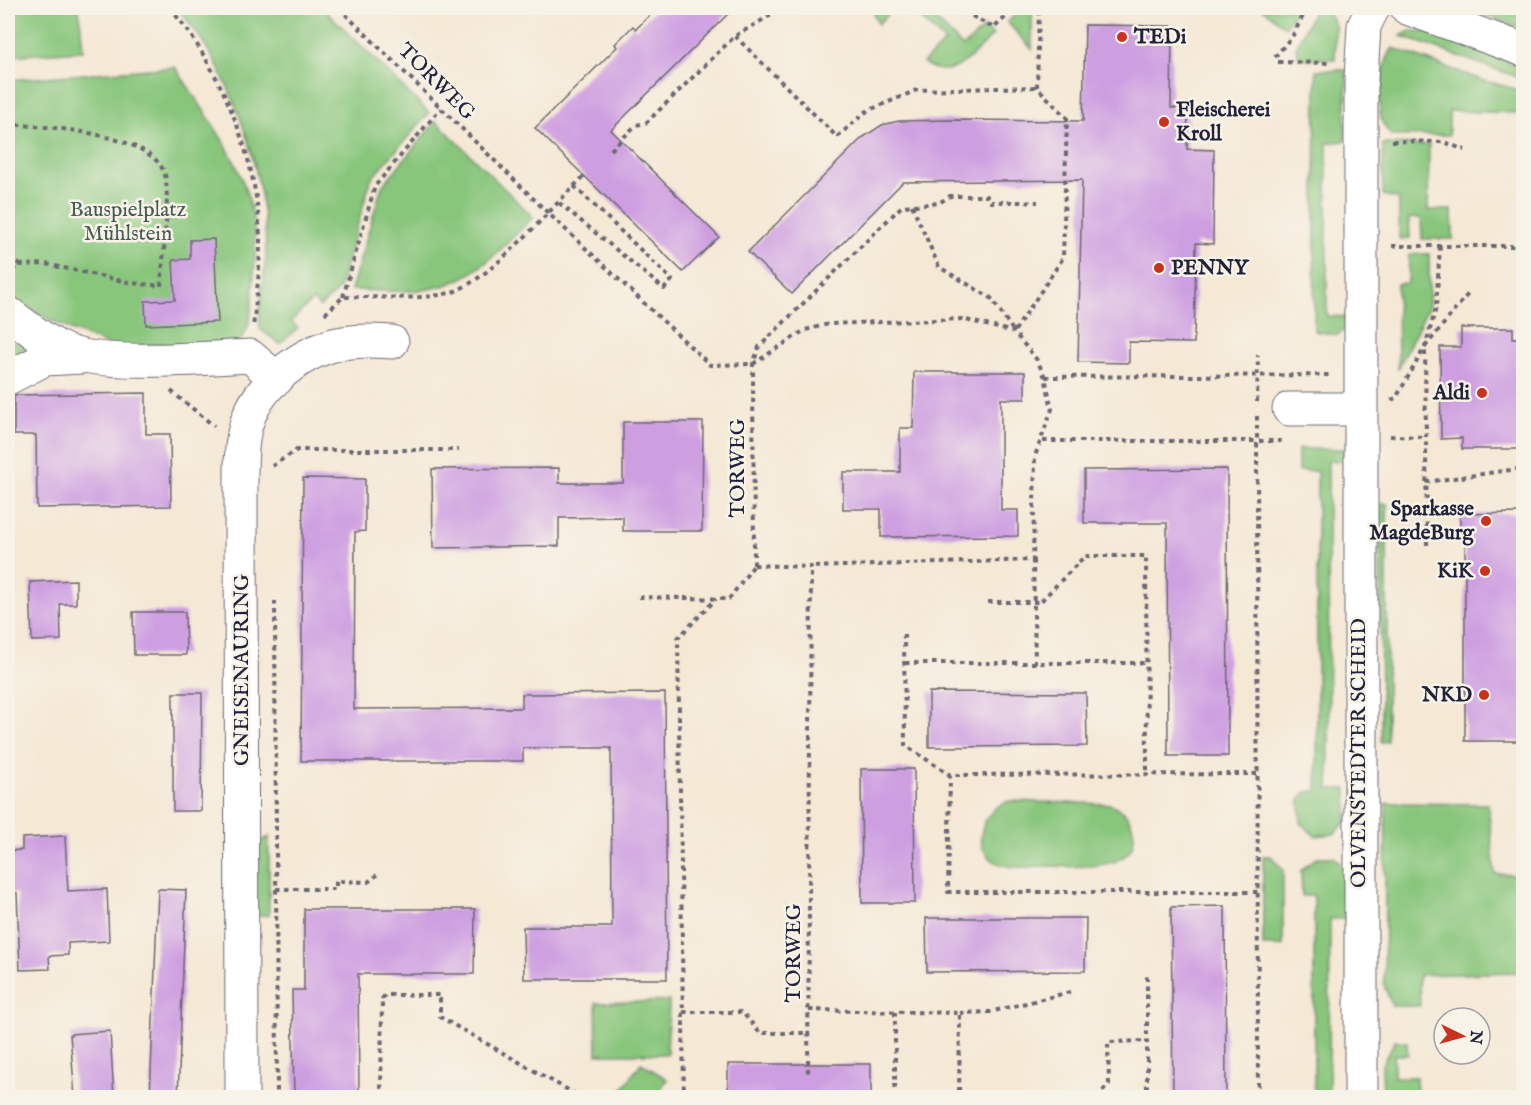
<svg xmlns="http://www.w3.org/2000/svg" width="1531" height="1105" font-family="'IM FELL English',serif">
<rect width="100%" height="100%" fill="#f7f3e8"/>
<filter id="ink" filterUnits="userSpaceOnUse"><feTurbulence type="fractalNoise" baseFrequency=".0167" numOctaves="2"/><feDisplacementMap in="SourceGraphic" scale="12" xChannelSelector="R" yChannelSelector="G"/><feConvolveMatrix kernelMatrix="1 2 1 2 8 2 1 2 1" color-interpolation-filters="sRGB"/></filter>
<filter id="wash" filterUnits="userSpaceOnUse"><feTurbulence type="fractalNoise" baseFrequency=".008" numOctaves="4" result="noise"/><feDisplacementMap in="SourceGraphic" scale="24" xChannelSelector="R" yChannelSelector="G"/><feGaussianBlur stdDeviation="1.35" result="paint"/><feColorMatrix in="noise" values="0 0 0 0 0 0 0 0 0 0 0 0 0 0 0 0 0 1.4 0 .05"/><feComposite in="paint" operator="in"/></filter>
<g filter="url(#wash)">
<rect width="100%" height="100%" fill="#f5e8d5"/>
<g fill="#88c67c" stroke="#55745c" stroke-width="1.5">
<polygon points="8,8 79,8 83,51 8,56"/>
<path d="M177,8h146l106,105 -58,66 -32,110 -19,18 -7,-7 -22,21 7,7 -18,16 -20,-15c-3,-24 6,-52 6,-77 -1,-82 -34,-183 -89,-244z"/>
<polygon points="871,8 894,8 878,24"/>
<path d="M910,8h14l39,39 22,-20 8,8c-19,19 -41,49 -70,28l22,-21z"/>
<polygon points="1023,8 1032,8 1032,49 1007,22"/>
<polygon points="1262,8 1297,8 1285,27"/>
<polygon points="1315,8 1326,8 1335,25 1335,59 1299,59 1296,47"/>
<polygon points="1463,8 1523,8 1523,29"/>
<polygon points="1410,31 1426,31 1523,67 1523,79 1401,36"/>
<path d="M1393,48l89,32 41,11v22l-74,-2v24l-57,1c-3,-3 -7,-8 -9,-12 -7,-14 -1,-63 10,-76z"/>
<path d="M175,67c28,44 64,88 76,141 6,26 4,56 2,82 -2,20 -1,37 -14,52l-123,6 -45,-18 -63,-31v-219z"/>
<polygon points="1316,70 1347,70 1345,141 1327,143 1327,316 1347,317 1347,327 1338,335 1314,331"/>
<path d="M436,121l97,96c-29,29 -57,63 -99,71 -26,6 -57,2 -83,2l31,-104z"/>
<polygon points="1383,144 1429,145 1428,210 1452,210 1453,239 1422,239 1421,218 1409,218 1410,238 1399,239 1399,199 1383,195"/>
<polygon points="1409,254 1429,254 1429,305 1398,369 1397,284 1408,283"/>
<polygon points="8,326 34,345 8,361"/>
<polygon points="1298,449 1348,449 1348,461 1328,461 1329,789 1347,789 1347,821 1334,834 1315,836 1301,823 1300,801 1305,792 1317,791 1317,471 1298,471"/>
<polygon points="1380,504 1387,504 1387,741 1381,742"/>
<path d="M1010,801l99,3c12,4 21,12 24,25 9,45 -59,37 -84,37 -15,0 -32,3 -46,-1 -36,-11 -23,-57 7,-64z"/>
<polygon points="1386,803 1488,804 1495,874 1523,875 1523,972 1419,975 1420,1006 1392,1006 1384,985"/>
<polygon points="269,837 269,915 254,916 254,845"/>
<polygon points="1263,856 1271,856 1283,870 1283,946 1263,946"/>
<polygon points="1317,857 1334,857 1347,870 1348,918 1330,919 1329,1097 1314,1097 1314,896 1302,896 1301,870"/>
<polygon points="669,1001 667,1054 597,1054 596,1003"/>
<polygon points="1395,1041 1407,1042 1408,1055 1394,1055 1394,1077 1416,1077 1417,1097 1383,1097 1382,1064"/>
<polygon points="641,1063 667,1079 656,1097 617,1097"/>
</g>
<g id="blocks">
<g fill="#cd9fe1">
<polygon points="657,8 734,8 611,130 719,237 683,272 535,128 617,47 615,44 633,26 636,29"/>
<polygon points="1085,25 1172,26 1171,108 1188,108 1187,149 1214,150 1213,244 1196,243 1194,343 1129,342 1129,363 1078,362 1082,180 903,182 792,294 748,252 862,138 882,125 899,121 953,120 1083,121"/>
<polygon points="214,239 218,322 146,325 145,301 175,300 173,260 190,259 190,240"/>
<polygon points="1461,328 1513,328 1513,338 1524,338 1524,449 1462,449 1462,438 1441,439 1440,347 1461,347"/>
<polygon points="914,372 1025,372 1025,399 1001,399 1001,510 1018,510 1018,536 881,537 881,509 843,509 843,472 900,472 900,428 913,428"/>
<polygon points="146,393 146,434 170,434 171,506 37,508 36,435 14,435 14,395"/>
<polygon points="623,422 703,422 702,531 623,531 623,517 559,518 559,546 433,548 432,469 559,468 559,483 623,483"/>
<polygon points="1227,469 1228,756 1168,756 1167,523 1084,523 1084,470"/>
<polygon points="303,478 365,479 365,531 355,532 354,709 522,708 522,694 665,693 667,979 524,979 523,927 612,927 611,748 523,748 523,761 301,761"/>
<polygon points="1524,513 1524,741 1465,741 1465,536 1460,536 1460,514"/>
<polygon points="76,580 76,604 60,604 61,640 32,641 30,582"/>
<polygon points="133,612 185,612 186,655 134,655"/>
<polygon points="929,692 1086,693 1087,746 929,747"/>
<polygon points="173,693 202,693 201,811 173,811"/>
<polygon points="861,769 914,769 915,903 862,903"/>
<polygon points="65,836 68,891 107,889 109,941 68,943 68,955 49,956 50,969 20,970 17,893 8,894 9,851 22,850 22,838"/>
<polygon points="158,889 186,890 178,1098 150,1098"/>
<polygon points="1225,906 1226,1098 1173,1098 1171,907"/>
<polygon points="304,909 475,909 474,974 358,974 359,1098 294,1098 292,990 304,990"/>
<polygon points="926,918 1086,918 1085,971 927,972"/>
<polygon points="110,1031 114,1098 75,1098 70,1034"/>
<rect x="728" y="1064" width="143" height="34"/>
</g>
</g>
</g>
<g filter="url(#ink)">
<use href="#blocks" fill-opacity="0" stroke="#6c6771" stroke-width="1.5"/>
<g fill="none" stroke-linecap="round" stroke-linejoin="round">
<g stroke="#6c6771" stroke-width="35">
<g id="minor">
<polyline points="1407,8 1524,50"/>
<path d="M8,313c18,13 37,29 58,38 38,16 140,7 184,5l27,23"/>
<polyline points="8,378 45,359 82,357"/>
<polyline points="1289,409 1359,409"/>
<path d="M242,1098l-1,-618c0,-17 0,-35 4,-51 9,-40 52,-75 92,-85 18,-4 36,-3 55,-2"/>
<polyline points="1361,1098 1361,79 1364,26 1373,8"/>
</g>
</g>
<g stroke="#6c6771" stroke-width="4" stroke-dasharray="4.5 4.5" stroke-linecap="butt">
<path d="M170,8c52,62 88,150 90,232 0,30 -4,59 -7,88"/>
<polyline points="339,8 547,212 710,365 753,364"/>
<polyline points="972,16 994,28 1015,8"/>
<polyline points="735,36 837,137 867,111 917,90 1037,87"/>
<polyline points="1275,57 1293,35 1307,8"/>
<polyline points="1278,62 1331,63"/>
<path d="M8,124c37,3 153,8 158,56 3,31 -3,74 -5,106l-29,-3 -86,-19 -27,1 -11,8"/>
<polyline points="1392,141 1444,142 1465,150"/>
<polyline points="611,150 636,125 646,123 735,36 783,8"/>
<polyline points="574,186 584,176"/>
<polyline points="912,205 939,267 991,298 1014,332 1063,258 1067,118 1037,87 1039,8"/>
<polyline points="1392,246 1524,246"/>
<polyline points="8,247 19,265"/>
<polyline points="343,297 375,186 441,108"/>
<path d="M325,314l18,-17c34,-1 73,4 106,-4 37,-9 96,-78 125,-107l98,94 -8,9 -106,-87"/>
<polyline points="753,364 805,330 829,324 962,319 1014,332 1037,360 1045,377 1052,409 1035,456 1033,560 811,567"/>
<polyline points="1045,377 1331,375"/>
<polyline points="171,391 214,426"/>
<polyline points="1391,400 1396,398 1425,347 1436,308 1440,246"/>
<polyline points="1257,402 1258,355"/>
<polyline points="1257,416 1258,1098"/>
<polyline points="1390,436 1426,437"/>
<polyline points="1043,441 1284,441"/>
<polyline points="272,466 297,450 459,450"/>
<polyline points="1426,482 1524,468"/>
<polyline points="1427,545 1425,347 1468,294"/>
<polyline points="1033,560 1035,663"/>
<polyline points="754,565 811,567 808,1074"/>
<polyline points="754,565 753,364 759,347 902,206 939,203 950,196 987,196 991,202 1038,202"/>
<polyline points="639,597 729,599 754,565"/>
<polyline points="275,601 277,1098"/>
<polyline points="988,602 1040,602 1085,556 1146,556 1147,774"/>
<polyline points="904,634 905,745 950,775"/>
<polyline points="905,663 1147,663"/>
<polyline points="1257,774 950,775 948,892 1258,892"/>
<polyline points="276,889 336,889 336,881 368,882 377,875"/>
<polyline points="809,1010 960,1013 959,1098"/>
<polyline points="683,1012 742,1012 760,1033 809,1033"/>
<polyline points="895,1012 895,1097 959,1097"/>
<polyline points="960,1013 990,1012 1074,991"/>
<polyline points="381,1098 382,999 385,995 440,995 440,1017 582,1098"/>
<polyline points="684,1098 678,638 716,599"/>
<polyline points="1097,1098 1109,1084 1108,1042 1147,1041"/>
<polyline points="1147,1098 1147,976"/>
</g>
<use href="#minor" stroke="#fff" stroke-width="33"/>
</g>
</g>
<g fill="#c8321e" stroke="#f7f3e8" stroke-width="2">
<circle cx="1122" cy="37" r="6"/>
<circle cx="1164" cy="122" r="6"/>
<circle cx="1159" cy="268" r="6"/>
<circle cx="1482" cy="393" r="6"/>
<circle cx="1486" cy="521" r="6"/>
<circle cx="1485" cy="571" r="6"/>
<circle cx="1484" cy="695" r="6"/>
</g>
<g text-anchor="middle" dominant-baseline="central" stroke-width="5" stroke-linejoin="round" paint-order="stroke">
<g font-size="21" font-weight="bold" fill="#22223b" stroke="#f7f3e8" text-anchor="end">
<text x="1134" y="37" text-anchor="start">TEDi</text>
<text x="1176" y="110" text-anchor="start">Fleischerei<tspan x="1176" dy="24">Kroll</tspan></text>
<text x="1171" y="268" text-anchor="start">PENNY</text>
<text x="1470" y="393">Aldi</text>
<text x="1474" y="509">Sparkasse<tspan x="1474" dy="24">MagdeBurg</tspan></text>
<text x="1473" y="571">KiK</text>
<text x="1472" y="695">NKD</text>
</g>
<g font-size="21" fill="#22223b" stroke="#f7f3e8">
<text transform="translate(436 82) rotate(45)">TORWEG</text>
<text transform="translate(738 468) rotate(-90)">TORWEG</text>
<text transform="translate(242 670) rotate(-90)">GNEISENAURING</text>
<text transform="translate(1359 753) rotate(-90)">OLVENSTEDTER SCHEID</text>
<text transform="translate(794 953) rotate(-90)">TORWEG</text>
</g>
<g font-size="21" fill="#465b52" stroke="#f7f3e8">
<text x="128" y="210">Bauspielplatz<tspan x="128" dy="24">Mühlstein</tspan></text>
</g>
</g>
<rect width="1531" height="1105" fill="none" stroke="#f7f3e8" stroke-width="30"/>
<g transform="translate(1462 1036) rotate(95)"><circle r="28" fill="#f7f3e8" stroke="#a29fa3" stroke-width="1.5"/>
<path d="M0-4.5L10 22L0 15L-10 22Z" fill="#c8321e"/>
<text y="-9" font-size="16" font-weight="bold" text-anchor="middle" fill="#22223b">N</text>
</g>
</svg>
